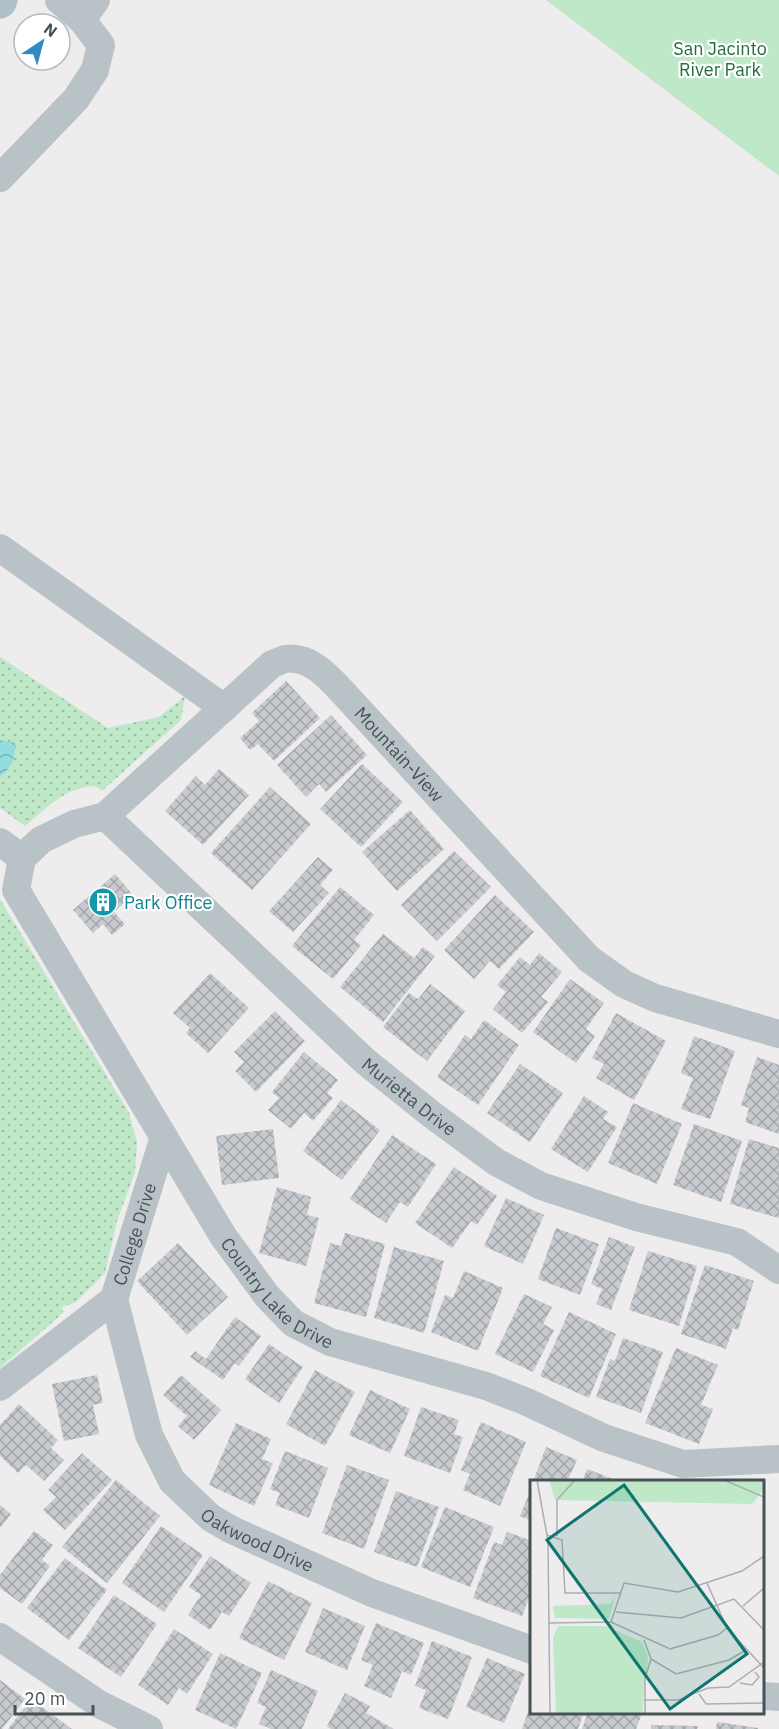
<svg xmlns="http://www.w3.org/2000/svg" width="779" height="1729" font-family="'IBM Plex Sans',sans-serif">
<defs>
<pattern id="grass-dots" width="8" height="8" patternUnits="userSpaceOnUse" patternTransform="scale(1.5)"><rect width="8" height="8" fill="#bee8c7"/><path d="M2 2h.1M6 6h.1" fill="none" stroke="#9cbfa4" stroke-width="1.8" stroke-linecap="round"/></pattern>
<pattern id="water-waves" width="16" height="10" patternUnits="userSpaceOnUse" patternTransform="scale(1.5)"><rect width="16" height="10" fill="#91dddf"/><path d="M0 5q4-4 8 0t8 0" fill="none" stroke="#78b6b8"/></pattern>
<pattern id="building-cross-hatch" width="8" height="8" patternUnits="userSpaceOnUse" patternTransform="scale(1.5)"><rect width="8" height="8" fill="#c7cace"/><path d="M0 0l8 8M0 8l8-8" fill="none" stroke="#a3a7aa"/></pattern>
</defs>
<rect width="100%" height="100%" fill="#eeecec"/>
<g fill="url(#grass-dots)">
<path d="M0,657l108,71 51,-11 26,-21 -4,24 -79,71 -7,-5c-30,1 -48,22 -70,40l-25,-18z"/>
<polygon points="0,899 129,1113 137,1142 135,1172 117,1221 105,1273 76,1302 62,1307 63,1313 0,1368"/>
</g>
<polygon fill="#bee8c7" points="546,0 779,0 779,176"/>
<path fill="url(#water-waves)" d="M0,740l15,3c1,12 -3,26 -15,33z"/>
<g fill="url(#building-cross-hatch)">
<polygon points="286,681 320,718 274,761 258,744 250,750 240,738 259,721 252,713"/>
<polygon points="331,715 367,755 326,792 319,784 306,797 277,765"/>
<polygon points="362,764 403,802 361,847 320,809"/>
<polygon points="219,769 249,795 203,845 165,811 196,776 205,785"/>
<polygon points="270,787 311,824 252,890 211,853"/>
<polygon points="410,810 444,849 397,891 362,852"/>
<polygon points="454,851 491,887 437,941 401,905"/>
<polygon points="318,857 333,870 320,885 329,893 293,932 269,911"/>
<polygon points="115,874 133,895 114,912 125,924 112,935 103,924 93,933 73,910"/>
<polygon points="340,887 374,915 354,940 361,945 333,979 292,946"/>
<polygon points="495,895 534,932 499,969 490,961 474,979 444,950"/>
<polygon points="383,934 414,958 423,947 435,956 383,1022 340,987"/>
<polygon points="539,953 562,972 541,997 548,1002 522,1033 493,1009 506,992 497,985 520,957 530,965"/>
<polygon points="210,973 249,1008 208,1053 186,1033 190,1028 173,1013"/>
<polygon points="570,979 604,1003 586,1029 595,1036 576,1063 533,1032"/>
<polygon points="430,984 465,1011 427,1061 383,1027 409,993 418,999"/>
<polygon points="275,1011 305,1041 256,1092 235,1071 244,1062 234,1052"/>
<polygon points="616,1013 666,1041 634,1100 596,1078 604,1064 592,1058"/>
<polygon points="484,1020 519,1045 478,1105 437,1077 465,1035 471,1039"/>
<polygon points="694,1036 735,1051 710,1119 681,1109 693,1078 681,1073"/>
<polygon points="304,1052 338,1080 327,1093 333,1098 313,1121 304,1113 291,1129 268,1110 279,1098 272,1092"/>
<polygon points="757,1057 779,1065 779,1134 745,1122 749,1108 741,1105"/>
<polygon points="520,1064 563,1093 530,1142 487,1113"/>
<polygon points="584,1096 608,1112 603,1119 617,1127 588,1172 551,1149"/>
<polygon points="341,1100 380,1130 342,1180 303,1151"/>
<polygon points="633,1103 682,1124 657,1184 608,1163"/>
<polygon points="694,1124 742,1141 721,1202 673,1185"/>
<polygon points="273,1129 279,1178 222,1185 216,1136"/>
<polygon points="392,1135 436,1164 408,1207 400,1202 386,1223 350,1199"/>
<polygon points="749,1139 779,1148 779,1218 730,1204"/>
<polygon points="454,1167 497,1196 477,1225 471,1221 452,1248 415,1223"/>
<polygon points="277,1187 311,1197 307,1215 319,1218 306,1266 259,1253"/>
<polygon points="506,1198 544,1215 523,1264 484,1246"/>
<polygon points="556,1228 599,1244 580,1295 538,1279"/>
<polygon points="345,1233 385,1244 366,1317 314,1303 330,1243 341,1246"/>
<polygon points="609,1237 635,1247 611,1310 596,1304 602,1289 591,1284"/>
<polygon points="178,1243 228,1297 187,1335 137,1281"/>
<polygon points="394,1247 444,1261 424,1333 374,1318"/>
<polygon points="648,1251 697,1266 679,1326 629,1310"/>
<polygon points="705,1265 754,1281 738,1330 733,1328 726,1349 681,1334"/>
<polygon points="464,1271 503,1288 478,1351 431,1332 445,1295 453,1298"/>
<polygon points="524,1294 552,1307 543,1324 554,1330 533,1372 495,1354"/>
<polygon points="569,1312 616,1334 589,1398 540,1376"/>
<polygon points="235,1317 261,1336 239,1366 235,1363 223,1380 190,1357 195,1351 206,1359"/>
<polygon points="623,1338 663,1352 641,1413 596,1397 610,1359 615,1361"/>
<polygon points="269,1344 303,1367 279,1403 245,1379"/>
<polygon points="676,1348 718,1365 701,1405 713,1409 699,1444 645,1423"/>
<polygon points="315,1370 355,1392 325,1446 286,1424"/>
<polygon points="97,1375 103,1403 93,1405 99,1434 64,1441 52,1384"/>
<polygon points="181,1375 221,1410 194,1440 178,1426 187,1416 163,1395"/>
<polygon points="370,1390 410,1409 390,1453 349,1435"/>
<polygon points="19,1404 58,1440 51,1448 64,1460 44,1481 26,1465 18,1473 0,1456 0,1425"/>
<polygon points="421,1407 459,1420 454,1434 463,1437 450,1473 404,1456"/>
<polygon points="481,1422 526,1442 500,1506 463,1490 470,1474 461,1470"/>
<polygon points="236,1423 271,1439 262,1459 273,1463 254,1506 209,1485"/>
<polygon points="546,1447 577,1460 567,1482 533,1482"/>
<polygon points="285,1451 328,1468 309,1518 275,1505 280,1493 270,1489"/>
<polygon points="82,1453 112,1480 65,1530 43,1510 56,1497 48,1490"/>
<polygon points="347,1465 389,1480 364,1549 322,1533"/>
<polygon points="587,1469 618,1481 618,1482 582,1482"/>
<polygon points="116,1480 160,1516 107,1583 62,1547"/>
<polygon points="532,1487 532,1521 520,1516"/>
<polygon points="396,1491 439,1507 417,1567 374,1552"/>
<polygon points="0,1505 11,1514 1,1527 0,1526"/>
<polygon points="445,1507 494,1527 470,1587 421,1567"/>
<polygon points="161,1526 203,1555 164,1612 122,1583"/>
<polygon points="34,1531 53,1545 42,1560 50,1566 22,1604 0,1588 0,1575"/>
<polygon points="507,1532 532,1541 532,1590 522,1616 473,1598 494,1542 502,1545"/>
<polygon points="210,1556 251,1583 229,1616 222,1612 210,1630 188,1615 201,1595 189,1587"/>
<polygon points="65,1558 107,1590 69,1640 27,1608"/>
<polygon points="268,1581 312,1603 284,1660 239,1638"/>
<polygon points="114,1595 157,1624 121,1677 78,1648"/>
<polygon points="323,1608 365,1626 347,1670 305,1652"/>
<polygon points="376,1623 424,1643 411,1675 402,1671 391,1698 364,1686 373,1665 361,1660"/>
<polygon points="174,1629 213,1654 187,1694 179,1688 168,1705 138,1685"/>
<polygon points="432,1641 472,1657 448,1719 419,1708 426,1690 415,1686"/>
<polygon points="220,1653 262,1673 236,1729 195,1710"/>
<polygon points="487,1658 525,1674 504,1723 466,1707"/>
<polygon points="271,1670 318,1691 302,1729 271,1729 259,1724 266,1707 257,1703"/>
<polygon points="0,1680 25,1699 2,1729 0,1729"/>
<polygon points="345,1693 370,1706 366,1713 394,1729 331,1729 327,1726"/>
<polygon points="31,1699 72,1729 8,1729"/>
<polygon points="531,1703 532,1712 584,1712 578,1729 522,1729"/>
<polygon points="588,1712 631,1712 641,1716 636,1729 582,1729"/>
<polygon points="717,1722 758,1728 758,1729 716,1729"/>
<polygon points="651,1725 698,1726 697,1729 651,1729"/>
</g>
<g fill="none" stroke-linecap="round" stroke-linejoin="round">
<g stroke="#b9c3c7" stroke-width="28">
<polyline points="82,20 96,0"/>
<polyline points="0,178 76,99 95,70 101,45 82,20 59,0"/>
<polyline points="0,548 224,708"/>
<path id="s1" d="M105,816l261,246 65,52 65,48 45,24 95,31 101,25 42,28"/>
<path id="s2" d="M0,842l22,16 -6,32 207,346 44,60 26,27 37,19 156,44 41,16 77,36 79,26 96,-5"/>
<path id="s3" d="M22,858l19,-18 33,-16 31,-8 167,-152c4,-1 9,-4 13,-5 26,-5 48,23 63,39l241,261 35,25 31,14 124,36"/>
<path id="s4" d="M114,1299l35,136 23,46 39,37 21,12 140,63 160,57"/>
<path id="s5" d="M0,1387l114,-88 50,-162"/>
<polyline points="0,1637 99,1704 149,1729"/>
<polyline points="762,1696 779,1697"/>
</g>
<polyline stroke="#afc0c8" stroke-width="33" points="0,2 1,0"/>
</g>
<defs>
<g id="building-disc" transform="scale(1.5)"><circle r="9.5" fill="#0f9aa8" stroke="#fff"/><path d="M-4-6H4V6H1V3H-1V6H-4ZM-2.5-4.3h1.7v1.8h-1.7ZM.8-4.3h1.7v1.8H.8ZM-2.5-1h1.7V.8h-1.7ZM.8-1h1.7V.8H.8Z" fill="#fff"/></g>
</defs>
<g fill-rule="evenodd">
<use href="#building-disc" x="103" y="902"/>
</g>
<g text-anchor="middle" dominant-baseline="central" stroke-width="4.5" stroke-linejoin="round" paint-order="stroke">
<g font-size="18" fill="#216e3a" stroke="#fff">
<text x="720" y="48">San Jacinto<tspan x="720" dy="21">River Park</tspan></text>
</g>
<g font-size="18" fill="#475257" stroke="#fff">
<text stroke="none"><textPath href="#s3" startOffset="488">Mountain-View</textPath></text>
<text stroke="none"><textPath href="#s1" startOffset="414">Murietta Drive</textPath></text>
<text stroke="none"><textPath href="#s5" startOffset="212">College Drive</textPath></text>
<text stroke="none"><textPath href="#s2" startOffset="543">Country Lake Drive</textPath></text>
<text stroke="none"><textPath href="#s4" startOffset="297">Oakwood Drive</textPath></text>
</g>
<g font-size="18" fill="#0d838f" stroke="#fff" text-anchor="start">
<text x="124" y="902">Park Office</text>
</g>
</g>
<g transform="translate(530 1480)">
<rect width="234" height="234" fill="#eeecec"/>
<path d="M85,115l-6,24 -54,-1 -2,-12 57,-2zM28,146h48l36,16 6,15 -6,57h-86l-3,-76z" fill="#bee8c7"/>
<path d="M19,0h215v9l-12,15 -197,-4z" fill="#bee8c7"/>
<path fill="none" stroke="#abaeb0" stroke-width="1.5" d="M7,0l11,61 2,173M194,0l40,17M17,55l15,5 3,53h55M27,56v-36l18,-20M177,103l20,45 37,40M213,126l21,-18M86,132l65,6 53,-19 30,31M81,142l13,-39 54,9 64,-21 22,-15M19,143l62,-1 59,27 48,-14 9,-7M114,160l7,19 -6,19v36M121,179l25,15 53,-14 17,-10M210,203l12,2 7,-8 -4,-5M169,214l7,10 58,-1M114,220h34l30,-12 21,-1 35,-25"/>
<path fill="#0f766e" fill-opacity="0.15" stroke="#0f766e" stroke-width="3" d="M94,5l123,169 -77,55 -123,-169z"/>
<rect width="234" height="234" fill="none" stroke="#475257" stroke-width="3"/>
</g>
<g transform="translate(42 42) rotate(36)"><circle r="28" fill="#ffffff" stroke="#b5babc" stroke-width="1.5"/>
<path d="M0-4.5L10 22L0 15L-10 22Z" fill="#2f8cc6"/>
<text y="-9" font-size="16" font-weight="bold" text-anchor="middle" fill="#475257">N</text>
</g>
<path d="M15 1705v9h78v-9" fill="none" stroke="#475257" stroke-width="3"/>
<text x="24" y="1705" font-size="18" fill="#475257" stroke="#ffffff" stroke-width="4.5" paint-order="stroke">20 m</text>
</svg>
